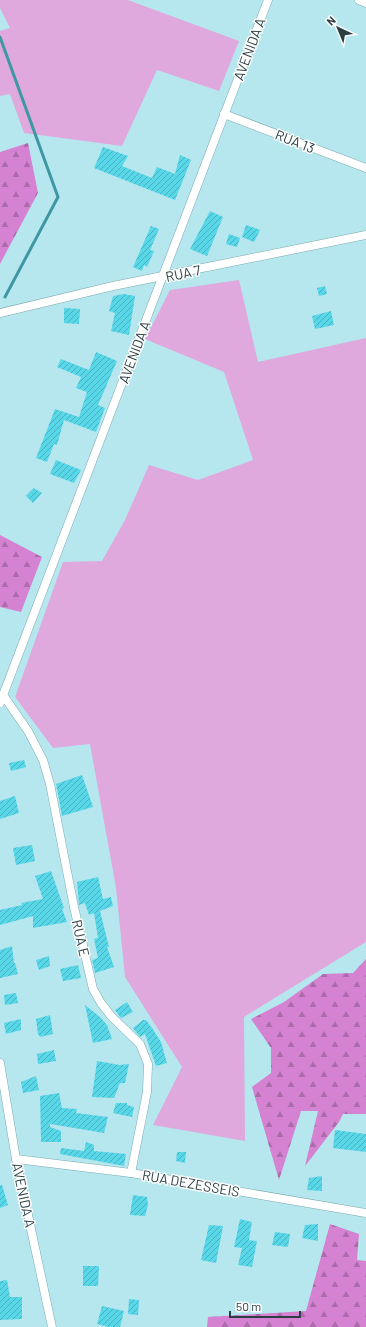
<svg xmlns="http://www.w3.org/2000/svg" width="366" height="1327" font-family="Barlow,sans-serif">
<defs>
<pattern id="forest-firs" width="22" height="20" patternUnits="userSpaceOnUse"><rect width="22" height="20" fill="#d482d1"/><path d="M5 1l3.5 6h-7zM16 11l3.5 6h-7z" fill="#ac6cab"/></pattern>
<pattern id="building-hatch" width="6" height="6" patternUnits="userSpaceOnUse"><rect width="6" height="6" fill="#58d7e9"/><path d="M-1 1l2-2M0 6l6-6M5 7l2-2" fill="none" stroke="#49b0be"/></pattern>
</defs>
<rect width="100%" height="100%" fill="#b6e7ee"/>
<g fill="#e0a9dd">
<polygon points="0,0 128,0 239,41 219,91 157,70 122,146 24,133 10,94 0,96 0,31 10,28 0,8"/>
<polygon points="239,280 258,362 366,338 366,942 244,1017 245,1141 153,1125 182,1067 125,977 116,888 90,744 53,748 15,697 63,562 102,561 125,520 149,465 198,480 253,460 224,372 145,339 170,290"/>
</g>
<g fill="url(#forest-firs)">
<polygon points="28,143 38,193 0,264 0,152"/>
<polygon points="0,535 42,557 21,612 0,607"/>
<polygon points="366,959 366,1114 343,1114 339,1122 305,1166 318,1111 301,1111 279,1180 252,1087 271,1073 271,1048 251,1019 284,1002 323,974 353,973"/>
<polygon points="330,1224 359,1234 357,1260 366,1261 366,1327 207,1327 208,1317 306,1311"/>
</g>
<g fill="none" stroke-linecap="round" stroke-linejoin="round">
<polyline stroke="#3f97a3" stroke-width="3" points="0,37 58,197 5,297"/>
</g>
<g fill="url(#building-hatch)">
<polygon points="103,147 128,156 122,166 152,178 157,167 175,174 180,155 191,160 175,200 94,168"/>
<polygon points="210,211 223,217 207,256 190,249"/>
<polygon points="246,225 260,230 254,242 242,237"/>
<polygon points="151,226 159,229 150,250 154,251 147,267 144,265 142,271 133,267"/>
<polygon points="229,234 240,238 237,247 226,244"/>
<polygon points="325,286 327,294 319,296 317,288"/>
<polygon points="124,294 135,296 129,335 111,331 115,313 109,311 113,296"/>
<polygon points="64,308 80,309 79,324 64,323"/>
<polygon points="331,311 334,325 315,329 312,316"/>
<polygon points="96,352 117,361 98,405 105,408 96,432 64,420 57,445 54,444 47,462 36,458 55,409 79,417 87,392 76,388 81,377 57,367 61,359 89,370"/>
<polygon points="56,460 81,470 74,483 50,474"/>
<polygon points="34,488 42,493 33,503 26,496"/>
<polygon points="24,760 26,767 11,771 9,763"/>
<polygon points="82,775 93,807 62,816 56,784"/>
<polygon points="15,796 19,813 0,819 0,801"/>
<polygon points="32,845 35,861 16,865 13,848"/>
<polygon points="51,871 64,908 62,909 67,922 33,928 33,916 0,925 0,910 22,905 21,903 43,899 35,876"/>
<polygon points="98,877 103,899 111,897 113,906 100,911 109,947 107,947 114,967 95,973 92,960 98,958 94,939 98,938 94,913 89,915 85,903 79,905 77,882"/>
<polygon points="12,946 14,963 15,963 18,974 0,978 0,950"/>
<polygon points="49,956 50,966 39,970 36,960"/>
<polygon points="78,965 81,978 63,981 60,969"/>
<polygon points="16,993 18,1003 5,1005 4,995"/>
<polygon points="127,1002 133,1012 121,1018 115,1010"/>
<polygon points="85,1005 100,1017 107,1025 112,1039 93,1043"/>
<polygon points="50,1015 53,1034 40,1037 38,1034 36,1019"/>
<polygon points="21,1019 21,1030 6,1034 4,1023"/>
<polygon points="143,1020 146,1020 152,1028 161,1042 167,1063 156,1066 145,1034 140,1037 133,1028"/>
<polygon points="54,1050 56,1061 38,1064 37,1054"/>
<polygon points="97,1061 120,1065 129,1064 125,1083 120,1083 114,1098 92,1097"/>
<polygon points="36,1076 39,1090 23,1093 21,1082"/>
<polygon points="59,1093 62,1108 77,1109 76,1113 108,1117 104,1133 50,1124 50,1127 61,1131 61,1142 41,1142 40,1096"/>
<polygon points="116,1103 127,1103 127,1105 134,1107 132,1117 113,1113"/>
<polygon points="335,1130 366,1134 366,1152 333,1148"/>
<polygon points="86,1142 94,1145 94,1151 126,1154 124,1166 60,1154 61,1148 84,1151"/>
<polygon points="177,1152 186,1152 185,1163 176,1161"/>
<polygon points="322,1176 322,1191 307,1190 309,1178"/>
<polygon points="0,1185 2,1185 8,1205 0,1208"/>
<polygon points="133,1195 147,1197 148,1205 145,1216 130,1215"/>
<polygon points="240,1219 252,1222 249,1240 257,1241 252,1267 238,1265 242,1248 234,1247"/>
<polygon points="318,1224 318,1241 302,1238 305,1225"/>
<polygon points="209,1225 223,1226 216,1263 201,1260"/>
<polygon points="275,1232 290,1234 288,1247 272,1245"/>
<polygon points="83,1266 99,1266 98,1286 83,1286"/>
<polygon points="7,1280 10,1297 22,1297 22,1319 0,1320 0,1281"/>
<polygon points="129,1299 139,1300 138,1315 128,1314"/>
<polygon points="102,1306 124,1311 120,1327 109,1327 97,1324"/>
</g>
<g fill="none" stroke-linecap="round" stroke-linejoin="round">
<g stroke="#7baab1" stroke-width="9">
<g id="minor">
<polyline points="359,0 366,3"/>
<polyline points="224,114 366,168"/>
<polyline points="0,313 113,286 366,235"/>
<polyline points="3,695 28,731 43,760 50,784 74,907 93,989 101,1003 111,1016 140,1044 148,1064 147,1092 131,1173"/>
<polyline points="0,703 268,0"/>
<polyline points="0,1063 16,1159 52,1327"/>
<polyline points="16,1159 131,1173 366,1213"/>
</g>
</g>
<use href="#minor" stroke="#fff" stroke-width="8"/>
</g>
<g text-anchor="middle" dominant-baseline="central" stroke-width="3" stroke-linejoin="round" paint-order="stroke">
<g font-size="14" fill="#2b3f42" stroke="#fefefe">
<text transform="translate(249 49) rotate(-69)">AVENIDA A</text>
<text transform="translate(295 141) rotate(21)">RUA 13</text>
<text transform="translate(183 273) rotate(-12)">RUA 7</text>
<text transform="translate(134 352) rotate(-69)">AVENIDA A</text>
<text transform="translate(81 938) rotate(77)">RUA E</text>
<text transform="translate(191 1183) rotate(10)">RUA DEZESSEIS</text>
<text transform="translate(24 1195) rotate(78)">AVENIDA A</text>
</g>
</g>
<g transform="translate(338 28) rotate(316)" stroke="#fefefe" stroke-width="3" paint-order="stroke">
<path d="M0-3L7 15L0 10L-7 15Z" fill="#2b3f42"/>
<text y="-6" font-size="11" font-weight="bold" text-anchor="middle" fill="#2b3f42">N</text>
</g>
<path d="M230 1311v6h70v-6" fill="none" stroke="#2b3f42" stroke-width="2"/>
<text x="236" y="1311" font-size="12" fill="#2b3f42" stroke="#fefefe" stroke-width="3" paint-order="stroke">50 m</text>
</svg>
